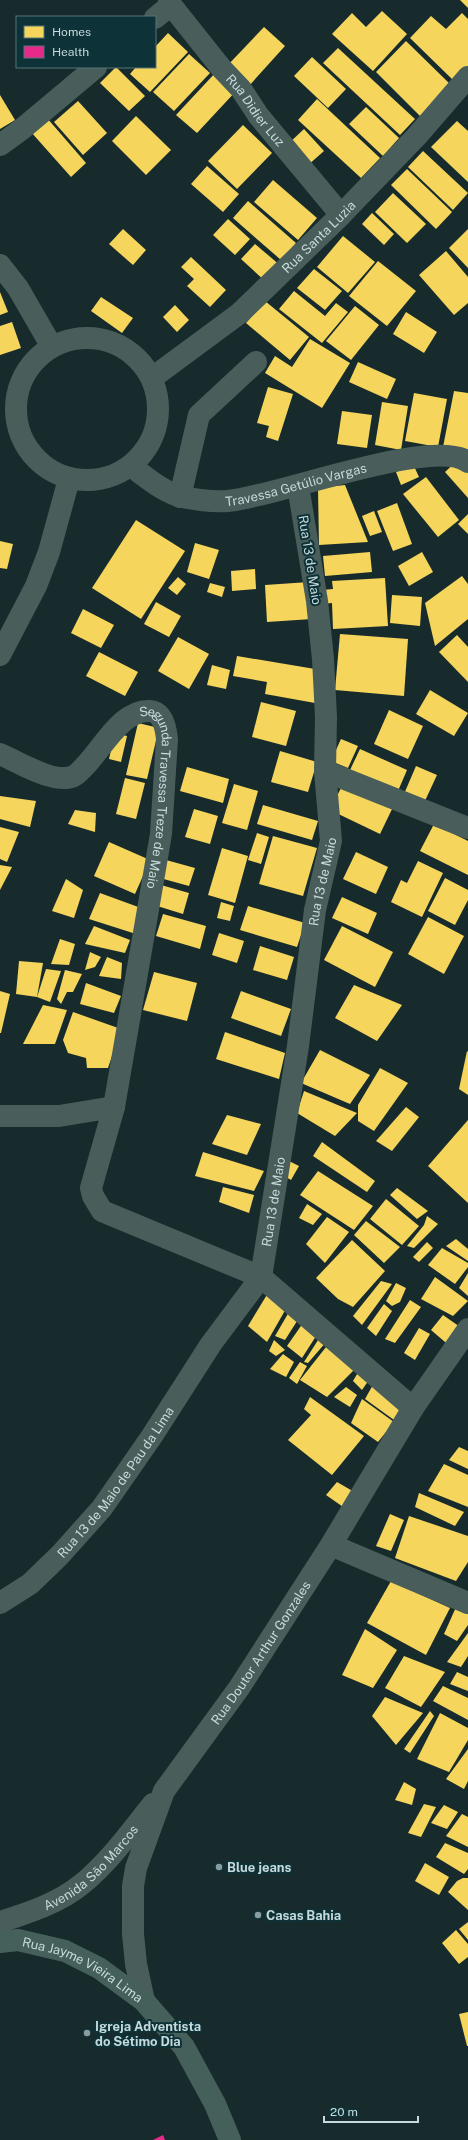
<svg xmlns="http://www.w3.org/2000/svg" width="468" height="2140" font-family="'Public Sans',sans-serif">
<rect width="100%" height="100%" fill="#172b2d"/>
<g fill="#f6d55c">
<polygon points="460,0 468,0 468,8"/>
<polygon points="382,11 407,34 373,71 332,34 352,13 366,27"/>
<polygon points="462,13 468,19 468,67 454,81 410,38 431,16 446,29"/>
<polygon points="264,27 285,46 248,87 226,67"/>
<polygon points="168,33 188,52 150,92 130,74 136,67 155,67 155,47"/>
<polygon points="406,41 452,86 421,117 376,72"/>
<polygon points="338,48 415,119 400,135 323,63"/>
<polygon points="189,54 210,73 174,111 153,92"/>
<polygon points="312,57 346,89 328,108 294,76"/>
<polygon points="116,67 145,96 129,111 100,83"/>
<polygon points="217,71 237,90 197,133 176,115"/>
<polygon points="0,95 15,120 0,129"/>
<polygon points="317,99 380,158 361,178 298,120"/>
<polygon points="78,101 107,133 83,155 54,122"/>
<polygon points="366,107 399,138 383,156 349,124"/>
<polygon points="136,116 171,150 146,175 112,141"/>
<polygon points="47,118 86,163 71,177 31,132"/>
<polygon points="457,121 468,131 468,182 431,147"/>
<polygon points="243,125 272,153 237,189 208,161"/>
<polygon points="304,129 324,151 307,166 287,145"/>
<polygon points="423,151 468,193 453,210 408,167"/>
<polygon points="207,166 239,194 223,212 191,184"/>
<polygon points="407,169 452,212 436,229 391,185"/>
<polygon points="273,180 317,218 298,240 254,202"/>
<polygon points="393,193 426,224 407,243 375,212"/>
<polygon points="248,201 296,243 281,260 233,218"/>
<polygon points="372,213 394,234 384,245 362,224"/>
<polygon points="228,219 250,239 235,255 213,235"/>
<polygon points="123,229 146,250 133,265 109,244"/>
<polygon points="468,229 468,268 449,248"/>
<polygon points="343,236 375,262 348,293 317,267"/>
<polygon points="255,244 281,266 266,282 241,259"/>
<polygon points="446,251 468,277 468,303 454,315 419,275"/>
<polygon points="191,257 226,290 210,307 187,286 194,279 181,267"/>
<polygon points="378,261 416,291 387,326 349,296"/>
<polygon points="314,269 342,291 325,310 297,288"/>
<polygon points="294,291 325,316 336,303 348,312 322,343 279,309"/>
<polygon points="0,292 8,312 0,315"/>
<polygon points="101,297 133,318 122,333 91,311"/>
<polygon points="265,301 309,337 290,360 246,323"/>
<polygon points="175,305 189,320 177,332 163,317"/>
<polygon points="355,306 379,325 351,360 326,341"/>
<polygon points="406,312 437,332 424,353 393,334"/>
<polygon points="12,322 21,348 0,355 0,326"/>
<polygon points="310,339 350,363 322,408 265,373 275,356 292,367"/>
<polygon points="358,362 396,379 387,399 349,382"/>
<polygon points="268,387 293,394 278,441 266,437 269,426 257,423"/>
<polygon points="454,391 468,393 468,452 443,447"/>
<polygon points="414,393 447,399 438,447 405,441"/>
<polygon points="382,402 408,406 401,450 375,445"/>
<polygon points="342,411 372,415 367,448 337,444"/>
<polygon points="458,460 468,470 468,498 445,472"/>
<polygon points="413,464 419,477 401,485 396,472"/>
<polygon points="426,477 459,520 438,537 403,494"/>
<polygon points="345,485 368,542 319,545 318,488"/>
<polygon points="397,503 412,544 393,551 377,511"/>
<polygon points="374,511 382,532 370,536 362,516"/>
<polygon points="468,514 468,534 458,524"/>
<polygon points="136,520 185,551 141,619 92,588"/>
<polygon points="0,541 13,544 7,569 0,568"/>
<polygon points="195,543 219,550 209,579 187,572"/>
<polygon points="370,552 372,572 325,576 323,556"/>
<polygon points="422,552 433,572 409,586 398,566"/>
<polygon points="255,569 256,589 232,591 231,571"/>
<polygon points="462,576 468,584 468,619 435,646 425,603"/>
<polygon points="178,577 186,584 177,595 168,588"/>
<polygon points="385,578 388,626 333,629 332,603 322,604 322,590 333,589 332,581"/>
<polygon points="309,582 312,619 267,622 265,585"/>
<polygon points="210,583 225,587 222,597 207,592"/>
<polygon points="392,595 422,597 420,626 390,623"/>
<polygon points="156,602 181,616 169,637 144,624"/>
<polygon points="83,609 114,625 101,648 71,633"/>
<polygon points="340,634 408,639 404,696 335,690"/>
<polygon points="457,635 468,647 468,682 439,652"/>
<polygon points="178,637 209,654 189,689 158,671"/>
<polygon points="99,652 138,672 125,696 86,676"/>
<polygon points="237,656 321,670 315,703 265,694 267,682 233,676"/>
<polygon points="212,665 230,670 226,689 207,685"/>
<polygon points="430,690 468,713 454,736 416,714"/>
<polygon points="261,702 296,711 286,746 252,737"/>
<polygon points="389,710 423,726 408,759 374,744"/>
<polygon points="138,723 159,728 147,779 126,775"/>
<polygon points="115,733 127,736 121,762 109,759"/>
<polygon points="341,739 358,746 348,768 331,761"/>
<polygon points="360,749 407,770 398,791 350,770"/>
<polygon points="280,751 317,762 308,792 271,782"/>
<polygon points="416,766 437,775 424,803 404,794"/>
<polygon points="187,767 229,779 223,803 180,791"/>
<polygon points="125,778 145,783 136,819 116,814"/>
<polygon points="344,782 394,805 380,834 330,810"/>
<polygon points="234,784 258,791 247,830 222,823"/>
<polygon points="0,796 36,801 30,827 0,819"/>
<polygon points="263,805 318,821 312,840 257,824"/>
<polygon points="194,809 218,816 210,844 185,837"/>
<polygon points="75,810 96,813 95,832 68,824"/>
<polygon points="434,824 468,841 468,875 420,851"/>
<polygon points="0,827 19,832 7,862 0,859"/>
<polygon points="257,833 269,837 261,864 248,860"/>
<polygon points="273,836 317,848 303,896 259,884"/>
<polygon points="109,842 150,860 135,894 94,876"/>
<polygon points="222,848 248,856 235,903 208,895"/>
<polygon points="356,852 388,867 376,894 343,879"/>
<polygon points="166,860 195,868 189,886 160,878"/>
<polygon points="418,861 443,873 422,917 391,902 401,880 407,883"/>
<polygon points="0,865 12,867 0,890"/>
<polygon points="445,878 468,890 468,900 455,925 428,911"/>
<polygon points="66,879 83,890 74,918 52,911"/>
<polygon points="161,885 189,893 183,914 154,905"/>
<polygon points="100,893 141,908 136,934 89,919"/>
<polygon points="342,897 377,913 368,934 332,918"/>
<polygon points="221,902 234,906 230,921 217,918"/>
<polygon points="248,906 305,923 297,947 240,930"/>
<polygon points="163,914 206,926 200,949 156,936"/>
<polygon points="428,917 464,936 444,974 408,954"/>
<polygon points="94,926 130,940 125,953 85,944"/>
<polygon points="342,926 393,952 375,987 324,960"/>
<polygon points="219,933 244,941 237,963 212,955"/>
<polygon points="60,939 75,944 69,965 51,964"/>
<polygon points="260,946 294,957 287,980 253,970"/>
<polygon points="90,952 101,957 95,967 85,970"/>
<polygon points="107,957 122,963 121,979 99,976"/>
<polygon points="19,961 43,963 37,997 16,994"/>
<polygon points="46,969 61,971 50,1002 37,997"/>
<polygon points="65,970 82,974 73,992 67,992 61,1004 57,999"/>
<polygon points="154,972 197,983 187,1021 143,1010"/>
<polygon points="86,983 121,996 114,1013 80,1004"/>
<polygon points="354,985 402,1005 377,1041 335,1018"/>
<polygon points="0,991 10,994 1,1033 0,1033"/>
<polygon points="241,991 291,1009 281,1036 231,1018"/>
<polygon points="43,1005 67,1010 55,1044 23,1044"/>
<polygon points="73,1012 121,1029 108,1068 87,1068 86,1058 68,1053 63,1040"/>
<polygon points="225,1032 285,1053 279,1079 216,1059"/>
<polygon points="320,1050 370,1075 350,1104 301,1083"/>
<polygon points="467,1051 468,1052 468,1095 459,1089"/>
<polygon points="380,1068 408,1083 374,1131 358,1121 358,1105"/>
<polygon points="304,1091 357,1113 335,1136 297,1113"/>
<polygon points="406,1107 419,1117 392,1151 376,1141"/>
<polygon points="227,1115 261,1124 247,1155 212,1144"/>
<polygon points="468,1120 468,1203 428,1166"/>
<polygon points="322,1142 375,1181 367,1192 313,1156"/>
<polygon points="203,1152 264,1171 254,1191 195,1176"/>
<polygon points="285,1159 299,1166 291,1180 281,1174"/>
<polygon points="318,1171 373,1206 354,1230 300,1195"/>
<polygon points="223,1187 254,1195 249,1213 219,1202"/>
<polygon points="397,1188 428,1211 417,1219 390,1195"/>
<polygon points="386,1199 419,1226 402,1245 370,1219"/>
<polygon points="307,1204 322,1214 313,1225 299,1218"/>
<polygon points="427,1216 438,1224 414,1248 407,1246 424,1225"/>
<polygon points="327,1217 349,1232 325,1263 306,1244"/>
<polygon points="366,1221 400,1247 384,1263 354,1235"/>
<polygon points="456,1239 468,1249 468,1261 446,1246"/>
<polygon points="352,1240 385,1271 353,1307 338,1299 316,1278"/>
<polygon points="427,1242 433,1248 419,1262 413,1257"/>
<polygon points="442,1248 468,1263 468,1267 455,1284 428,1265"/>
<polygon points="468,1273 468,1296 459,1288"/>
<polygon points="435,1277 468,1301 453,1316 421,1299"/>
<polygon points="381,1281 392,1284 362,1325 353,1316"/>
<polygon points="396,1283 406,1288 400,1302 392,1306 386,1301"/>
<polygon points="268,1293 287,1307 267,1342 248,1326"/>
<polygon points="410,1300 421,1307 395,1343 385,1339"/>
<polygon points="384,1304 392,1311 376,1336 367,1328"/>
<polygon points="289,1312 299,1318 285,1340 275,1336"/>
<polygon points="443,1315 463,1329 452,1348 431,1330"/>
<polygon points="303,1323 318,1333 302,1358 287,1346"/>
<polygon points="419,1328 430,1334 415,1360 404,1353"/>
<polygon points="320,1337 327,1341 308,1363 304,1362"/>
<polygon points="274,1340 285,1350 276,1356 269,1351"/>
<polygon points="330,1342 358,1366 327,1397 300,1380"/>
<polygon points="283,1354 294,1362 286,1377 270,1369"/>
<polygon points="300,1362 307,1366 297,1384 289,1378"/>
<polygon points="360,1369 371,1377 362,1390 353,1381"/>
<polygon points="374,1383 404,1406 394,1420 365,1399"/>
<polygon points="346,1387 357,1395 350,1407 334,1397"/>
<polygon points="310,1397 364,1436 332,1475 288,1440 311,1415 304,1409"/>
<polygon points="362,1399 394,1422 378,1442 351,1423"/>
<polygon points="459,1447 468,1451 468,1469 449,1460"/>
<polygon points="444,1464 468,1475 468,1507 428,1491"/>
<polygon points="337,1482 356,1493 346,1509 326,1495"/>
<polygon points="419,1493 464,1512 455,1526 415,1507"/>
<polygon points="390,1514 404,1520 391,1551 376,1546"/>
<polygon points="409,1516 468,1536 468,1562 456,1581 395,1558"/>
<polygon points="391,1581 450,1608 426,1655 367,1623"/>
<polygon points="457,1605 468,1611 468,1625 457,1641 444,1634"/>
<polygon points="365,1629 397,1650 373,1688 342,1675"/>
<polygon points="468,1633 468,1656 461,1667 447,1662"/>
<polygon points="404,1656 445,1672 421,1707 385,1688"/>
<polygon points="457,1672 468,1677 468,1691 450,1684"/>
<polygon points="443,1686 468,1698 468,1720 433,1701"/>
<polygon points="385,1697 423,1713 396,1745 372,1716"/>
<polygon points="430,1711 434,1716 410,1753 404,1749"/>
<polygon points="440,1713 468,1728 468,1740 449,1772 417,1759"/>
<polygon points="468,1749 468,1781 464,1789 446,1779"/>
<polygon points="404,1782 416,1789 412,1805 395,1800"/>
<polygon points="424,1804 436,1807 421,1837 408,1833"/>
<polygon points="444,1805 458,1812 447,1829 431,1823"/>
<polygon points="462,1814 468,1817 468,1847 446,1836"/>
<polygon points="445,1843 468,1853 468,1869 464,1874 436,1857"/>
<polygon points="425,1863 449,1877 439,1895 415,1881"/>
<polygon points="463,1878 468,1878 468,1910 448,1892 457,1881"/>
<polygon points="468,1922 468,1940 459,1929"/>
<polygon points="456,1930 468,1944 468,1957 459,1964 442,1943"/>
<polygon points="468,2012 468,2046 467,2046 459,2014"/>
</g>
<polygon fill="#e7298a" points="163,2135 165,2140 153,2140"/>
<g fill="none" stroke-linecap="round" stroke-linejoin="round">
<g stroke="#495e5b" stroke-width="22">
<path id="s1" d="M171,5l51,64 19,20 17,26 83,100"/>
<polyline points="155,18 171,5 169,1"/>
<polyline points="0,145 22,129 96,67"/>
<circle cx="87" cy="409" r="71"/>
<path id="s2" d="M152,378l88,-65 101,-98 75,-78 52,-60"/>
<path id="s3" d="M131,466c15,11 33,27 52,31 14,3 30,5 45,4 47,-4 207,-65 240,-39"/>
<polyline points="180,497 199,415 256,362"/>
<polyline points="0,655 36,586 49,552 69,479"/>
<path id="s4" d="M0,754c18,8 55,31 74,22 3,-1 7,-6 9,-8 19,-18 38,-59 67,-57 13,1 16,18 17,28l-6,95 -47,273"/>
<polyline points="325,771 468,828"/>
<polyline points="0,1116 59,1116 114,1107 91,1188 93,1196 102,1211 261,1277 413,1408"/>
<polyline points="331,1545 468,1603"/>
<path id="s5" d="M0,1603l30,-19 30,-29 42,-47 50,-72 59,-92 50,-67 37,-231 17,-136 16,-69 -6,-70 1,-54 -3,-58 -6,-58 -19,-115"/>
<path id="s6" d="M0,1922c28,-9 59,-19 82,-38 28,-23 49,-53 71,-80"/>
<path id="s7" d="M144,2001l-8,-37 -3,-30v-48l3,-18 28,-77 75,-103 92,-143 82,-137 55,-79"/>
</g>
<polyline stroke="#495e5b" stroke-width="22" points="0,265 18,288 52,347"/>
<path stroke="#45605b" stroke-width="22" id="s8" d="M0,1942l18,-2 47,11 34,17 45,33 40,46 31,57 15,36"/>
</g>
<g fill="#899c9f" stroke="#0d3237" stroke-width="1.5">
<circle cx="219" cy="1867" r="4"/>
<circle cx="258" cy="1915" r="4"/>
<circle cx="87" cy="2033" r="4"/>
</g>
<g text-anchor="middle" dominant-baseline="central" stroke-width="4" stroke-linejoin="round" paint-order="stroke">
<g font-size="13" fill="#c6d9dc" stroke="#0d3237">
<text stroke="none"><textPath href="#s1" startOffset="135">Rua Didier Luz</textPath></text>
<text stroke="none"><textPath href="#s2" startOffset="219">Rua Santa Luzia</textPath></text>
<text stroke="none"><textPath href="#s3" startOffset="176">Travessa Getúlio Vargas</textPath></text>
<text transform="translate(310 560) rotate(81)">Rua 13 de Maio</text>
<text stroke="none"><textPath href="#s4" startOffset="270">Segunda Travessa Treze de Maio</textPath></text>
<text stroke="none"><textPath href="#s5" startOffset="821">Rua 13 de Maio</textPath></text>
<text stroke="none"><textPath href="#s5" startOffset="497">Rua 13 de Maio</textPath></text>
<text stroke="none"><textPath href="#s5" startOffset="169">Rua 13 de Maio de Pau da Lima</textPath></text>
<text stroke="none"><textPath href="#s7" startOffset="385">Rua Doutor Arthur Gonzales</textPath></text>
<text stroke="none"><textPath href="#s6" startOffset="108">Avenida São Marcos</textPath></text>
<text stroke="none"><textPath href="#s8" startOffset="90">Rua Jayme Vieira Lima</textPath></text>
</g>
<g font-size="13" font-weight="bold" fill="#c6d9dc" stroke="#0d3237" text-anchor="start">
<text x="227" y="1867">Blue jeans</text>
<text x="266" y="1915">Casas Bahia</text>
<text x="95" y="2026">Igreja Adventista<tspan x="95" dy="15">do Sétimo Dia</tspan></text>
</g>
</g>
<rect x="16" y="16" width="140" height="52" fill="#0d3237" stroke="#577579"/>
<rect x="24" y="26" width="20" height="12" fill="#f6d55c" stroke="#577579"/>
<text x="52" y="36" font-size="12" fill="#c6d9dc">Homes</text>
<rect x="24" y="46" width="20" height="12" fill="#e7298a" stroke="#577579"/>
<text x="52" y="56" font-size="12" fill="#c6d9dc">Health</text>
<path d="M324 2116v6h94v-6" fill="none" stroke="#c6d9dc" stroke-width="2"/>
<text x="330" y="2116" font-size="12" fill="#c6d9dc" stroke="#0d3237" stroke-width="3" paint-order="stroke">20 m</text>
</svg>
